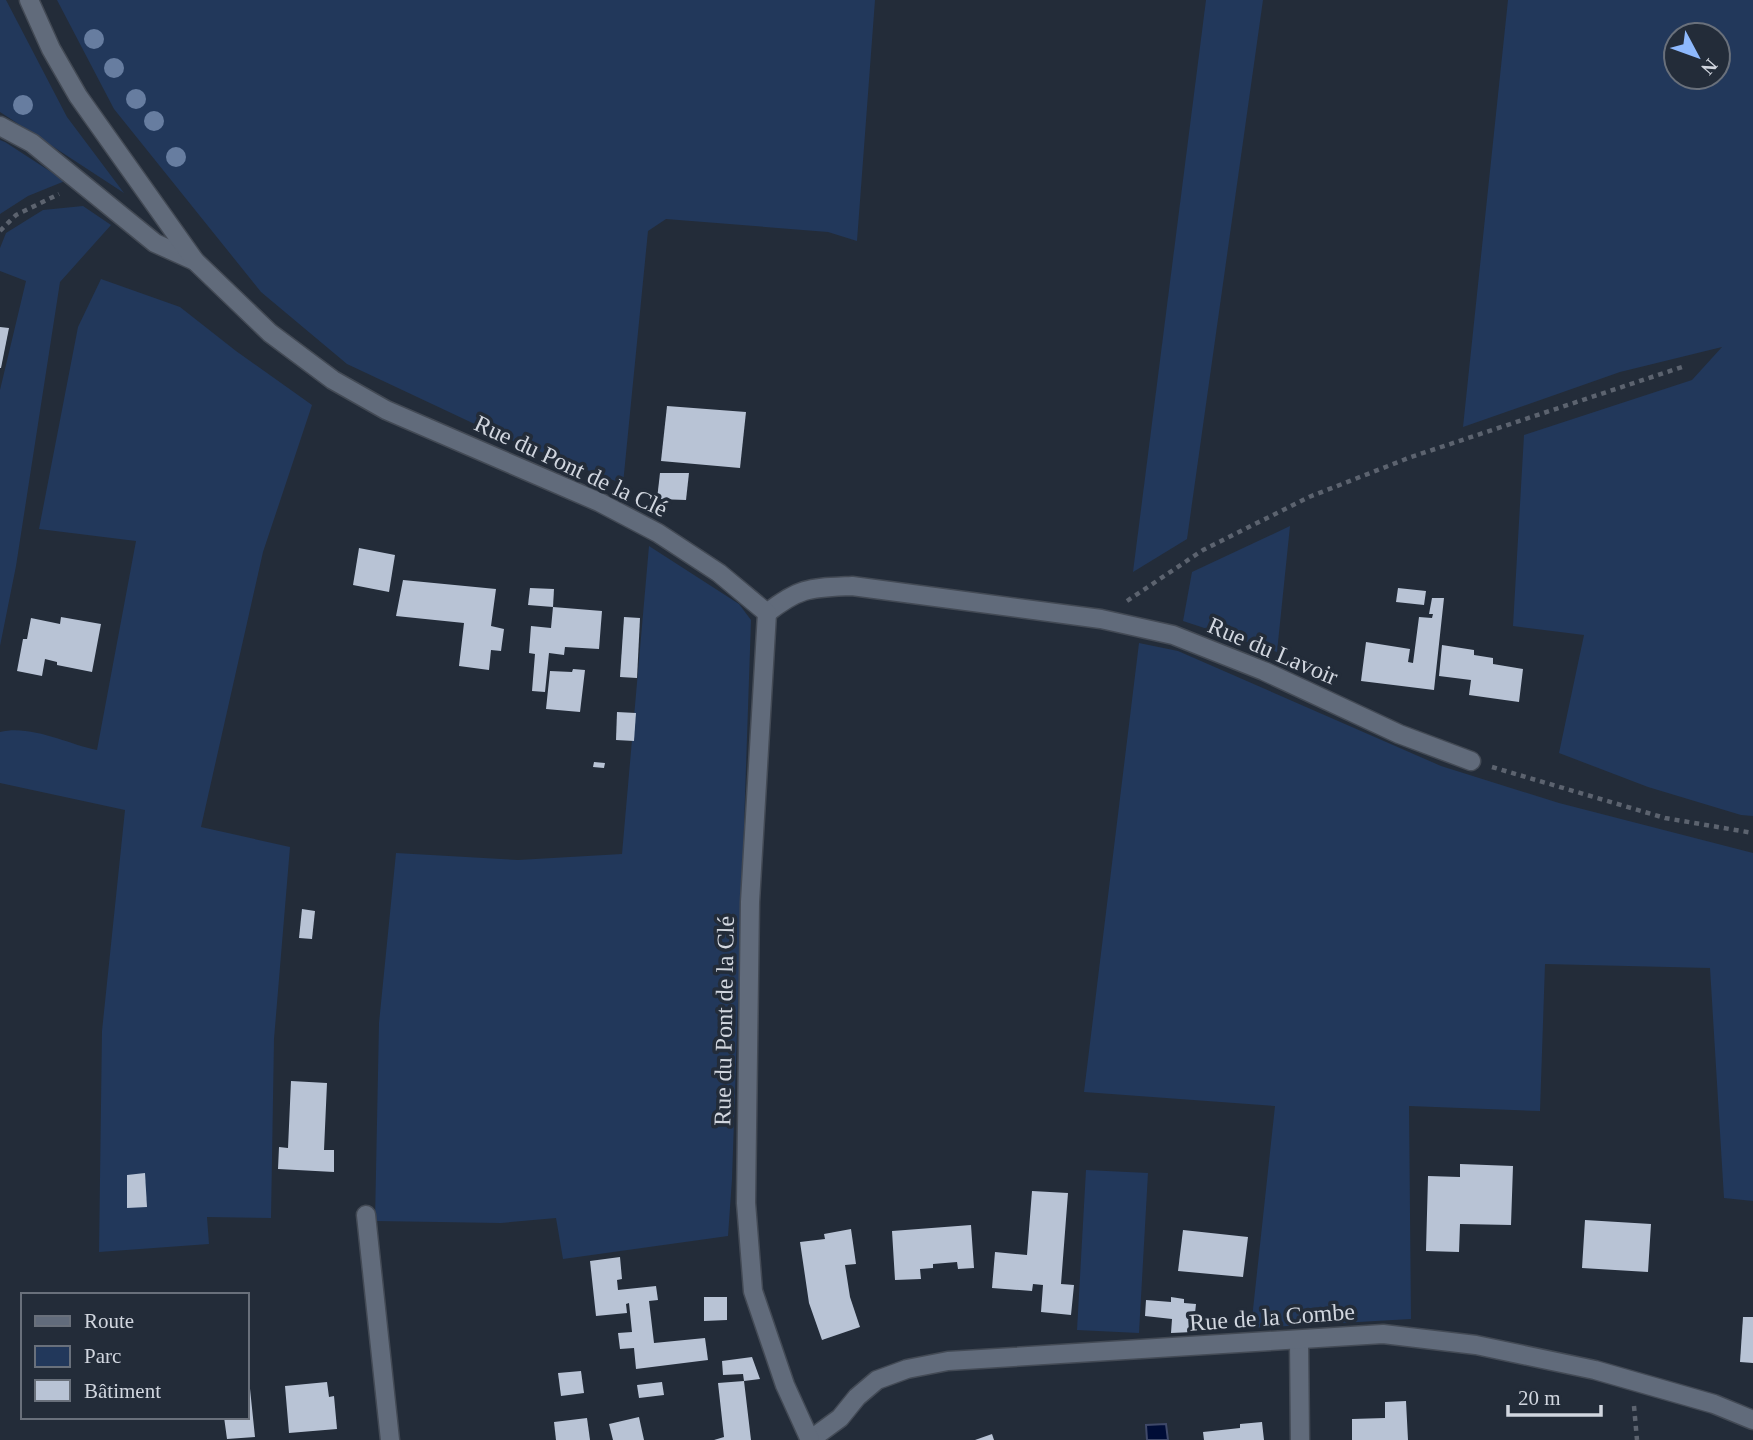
<svg xmlns="http://www.w3.org/2000/svg" width="1753" height="1440" font-family="Georgia,serif">
<rect width="100%" height="100%" fill="#232c39"/>
<g fill="#22385b" fill-rule="evenodd">
<polygon points="0,0 6,0 67,117 124,193 0,112"/>
<polygon points="57,0 875,0 857,241 828,232 666,219 648,231 623,484 498,435 347,364 261,292 114,109"/>
<polygon points="1206,0 1263,0 1187,539 1133,572"/>
<path d="M1508,0h245v816l-12,-1 -93,-28 -89,-34 25,-118 -71,-9 11,-191 168,-55 30,-33 -102,25 -157,55zM1676,35h42v42h-42z"/>
<polygon points="0,140 5,142 65,181 28,196 0,214"/>
<polygon points="83,206 111,225 60,282 16,566 0,646 0,390 26,281 0,271 0,248 6,233 43,210"/>
<path d="M101,279l79,28 56,44 76,54 -49,147 -62,275 89,20 -16,192 -3,179 -64,-1 2,27 -110,8 3,-221 23,-221 -125,-27v-51c30,-8 68,12 97,18l39,-209 -97,-12 39,-202z"/>
<polygon points="1290,526 1277,652 1183,621 1192,572"/>
<polygon points="649,546 739,604 751,620 732,1179 728,1236 563,1259 556,1218 501,1223 375,1221 379,1023 396,853 518,860 622,854"/>
<polygon points="1139,643 1178,651 1441,766 1559,803 1753,853 1753,1201 1724,1198 1710,968 1545,964 1540,1111 1409,1106 1411,1319 1251,1328 1275,1106 1084,1092"/>
<polygon points="1086,1170 1148,1173 1139,1333 1077,1330"/>
</g>
<polygon fill="#000d37" stroke="#3f4969" stroke-width="2" points="1166,1424 1168,1440 1147,1440 1146,1425"/>
<g fill="#b8c3d5">
<polygon points="0,327 9,328 1,368 0,368"/>
<polygon points="667,406 746,412 740,468 661,461"/>
<polygon points="660,473 689,473 686,500 657,499"/>
<polygon points="359,548 395,555 389,592 353,585"/>
<polygon points="403,580 496,589 491,626 504,629 501,651 491,650 489,670 459,666 464,623 396,616"/>
<polygon points="530,588 554,589 553,607 528,605"/>
<polygon points="1398,588 1426,591 1424,605 1396,602"/>
<polygon points="1432,598 1444,598 1434,690 1361,681 1366,642 1410,649 1408,662 1413,663 1419,617 1432,618 1433,614 1429,614"/>
<polygon points="553,607 602,611 599,649 565,647 564,655 549,653 545,692 532,691 535,654 529,653 531,626 551,628"/>
<polygon points="61,617 101,624 92,672 57,665 57,662 45,659 42,676 17,671 23,639 27,639 31,618 60,624"/>
<polygon points="624,617 640,618 637,678 620,677"/>
<polygon points="1442,645 1474,650 1474,655 1493,658 1493,664 1523,669 1519,702 1469,695 1471,680 1439,676"/>
<polygon points="573,669 585,670 580,712 546,709 550,671 572,672"/>
<polygon points="617,712 636,713 634,741 616,740"/>
<polygon points="594,762 605,763 604,768 593,767"/>
<polygon points="302,909 315,911 312,939 299,938"/>
<polygon points="291,1081 327,1083 324,1150 334,1150 334,1172 278,1169 279,1147 288,1148"/>
<polygon points="1460,1164 1513,1166 1511,1225 1460,1224 1459,1252 1426,1251 1428,1176 1460,1177"/>
<polygon points="145,1173 147,1207 127,1208 127,1175"/>
<polygon points="1032,1191 1068,1193 1061,1284 1074,1285 1071,1315 1041,1312 1043,1285 1033,1284 1032,1291 992,1288 995,1252 1027,1255"/>
<polygon points="1585,1220 1651,1224 1648,1272 1582,1268"/>
<polygon points="971,1225 974,1268 958,1269 957,1262 933,1264 933,1268 920,1269 921,1279 895,1280 892,1231"/>
<polygon points="851,1229 856,1264 845,1265 850,1297 860,1327 822,1340 809,1303 800,1242 825,1239 824,1234"/>
<polygon points="1183,1230 1248,1237 1243,1277 1178,1271"/>
<polygon points="620,1257 622,1279 617,1280 618,1290 656,1286 658,1300 649,1301 654,1343 705,1338 708,1360 636,1369 634,1348 620,1349 618,1333 632,1332 629,1303 626,1304 627,1313 596,1316 590,1261"/>
<polygon points="704,1297 727,1297 727,1320 704,1321"/>
<polygon points="1171,1297 1184,1299 1184,1303 1196,1304 1193,1332 1171,1333 1172,1319 1145,1316 1146,1300 1171,1302"/>
<polygon points="1743,1317 1753,1317 1753,1363 1740,1362"/>
<polygon points="752,1357 760,1379 744,1381 743,1374 723,1375 722,1361"/>
<polygon points="581,1371 584,1393 561,1396 558,1373"/>
<polygon points="247,1379 249,1379 255,1437 227,1439 224,1417 247,1417"/>
<polygon points="744,1381 751,1440 714,1440 724,1437 718,1383"/>
<polygon points="327,1382 329,1397 334,1396 337,1429 289,1433 285,1386"/>
<polygon points="662,1382 664,1395 639,1398 637,1385"/>
<polygon points="1406,1401 1408,1440 1352,1440 1352,1419 1385,1418 1385,1402"/>
<polygon points="639,1417 644,1440 613,1440 609,1424"/>
<polygon points="587,1418 590,1440 556,1440 554,1422"/>
<polygon points="1262,1422 1264,1440 1204,1440 1203,1432 1240,1428 1240,1424"/>
<polygon points="992,1434 994,1440 975,1440"/>
</g>
<g fill="none" stroke-linecap="round" stroke-linejoin="round">
<g stroke="#434a55" stroke-width="21">
<polyline id="lane" points="366,1215 390,1440"/>
</g>
<g stroke="#434a55" stroke-width="21">
<g id="street">
<polyline points="0,126 32,143 155,243 195,261"/>
<path d="M767,613c33,-26 43,-25 85,-27l249,33 72,16 91,36 135,63 72,27"/>
<polyline points="1299,1340 1300,1440"/>
<polyline points="810,1440 840,1418 857,1397 877,1380 907,1369 948,1361 1383,1334 1476,1345 1595,1370 1714,1404 1753,1420"/>
</g>
</g>
<g stroke="#434a55" stroke-width="21">
<polyline id="secondary" points="29,0 51,49 78,96 195,261 270,333 333,380 386,410 599,502 658,533 719,573 767,613 750,902 746,1203 753,1291 785,1385 810,1440"/>
</g>
<g stroke="#5c636f" stroke-width="4.5" stroke-dasharray="5 5" stroke-linecap="butt">
<polyline points="0,231 16,215 59,194"/>
<polyline points="1127,601 1203,550 1309,497 1411,457 1685,366"/>
<polyline points="1492,767 1665,818 1753,833"/>
<polyline points="1634,1406 1637,1440"/>
</g>
<use href="#lane" stroke="#616b7b" stroke-width="18"/>
<use href="#street" stroke="#616b7b" stroke-width="18"/>
<use href="#secondary" stroke="#616b7b" stroke-width="18"/>
</g>
<g fill="#677da0">
<circle cx="94" cy="39" r="10"/>
<circle cx="114" cy="68" r="10"/>
<circle cx="136" cy="99" r="10"/>
<circle cx="23" cy="105" r="10"/>
<circle cx="154" cy="121" r="10"/>
<circle cx="176" cy="157" r="10"/>
</g>
<g text-anchor="middle" dominant-baseline="central" stroke-width="7" stroke-linejoin="round" paint-order="stroke">
<g font-size="24" fill="#d1d6df" stroke="#232c39">
<text transform="translate(571 466) rotate(25)">Rue du Pont de la Clé</text>
<text transform="translate(1273 651) rotate(23)">Rue du Lavoir</text>
<text transform="translate(724 1021) rotate(-89)">Rue du Pont de la Clé</text>
<text transform="translate(1272 1317) rotate(-4)">Rue de la Combe</text>
</g>
</g>
<rect x="21" y="1293" width="228" height="126" fill="#232c39" stroke="#69707b" stroke-width="2"/>
<rect x="35" y="1316" width="35" height="10" fill="#616b7b" stroke="#69707b" stroke-width="2"/>
<text x="84" y="1328" font-size="21" fill="#d1d6df">Route</text>
<rect x="35" y="1346" width="35" height="21" fill="#22385b" stroke="#69707b" stroke-width="2"/>
<text x="84" y="1363" font-size="21" fill="#d1d6df">Parc</text>
<rect x="35" y="1380" width="35" height="21" fill="#b8c3d5" stroke="#69707b" stroke-width="2"/>
<text x="84" y="1398" font-size="21" fill="#d1d6df">Bâtiment</text>
<g transform="translate(1697 56) rotate(131)"><circle r="33" fill="#232c39" stroke="#69707b" stroke-width="2"/>
<path d="M0-5L12 26L0 18L-12 26Z" fill="#8eb9fd"/>
<text y="-10" font-size="19" font-weight="bold" text-anchor="middle" fill="#d1d6df">N</text>
</g>
<path d="M1508 1405v10h93v-10" fill="none" stroke="#d1d6df" stroke-width="3.5"/>
<text x="1518" y="1405" font-size="21" fill="#d1d6df" stroke="#232c39" stroke-width="5" paint-order="stroke">20 m</text>
</svg>
